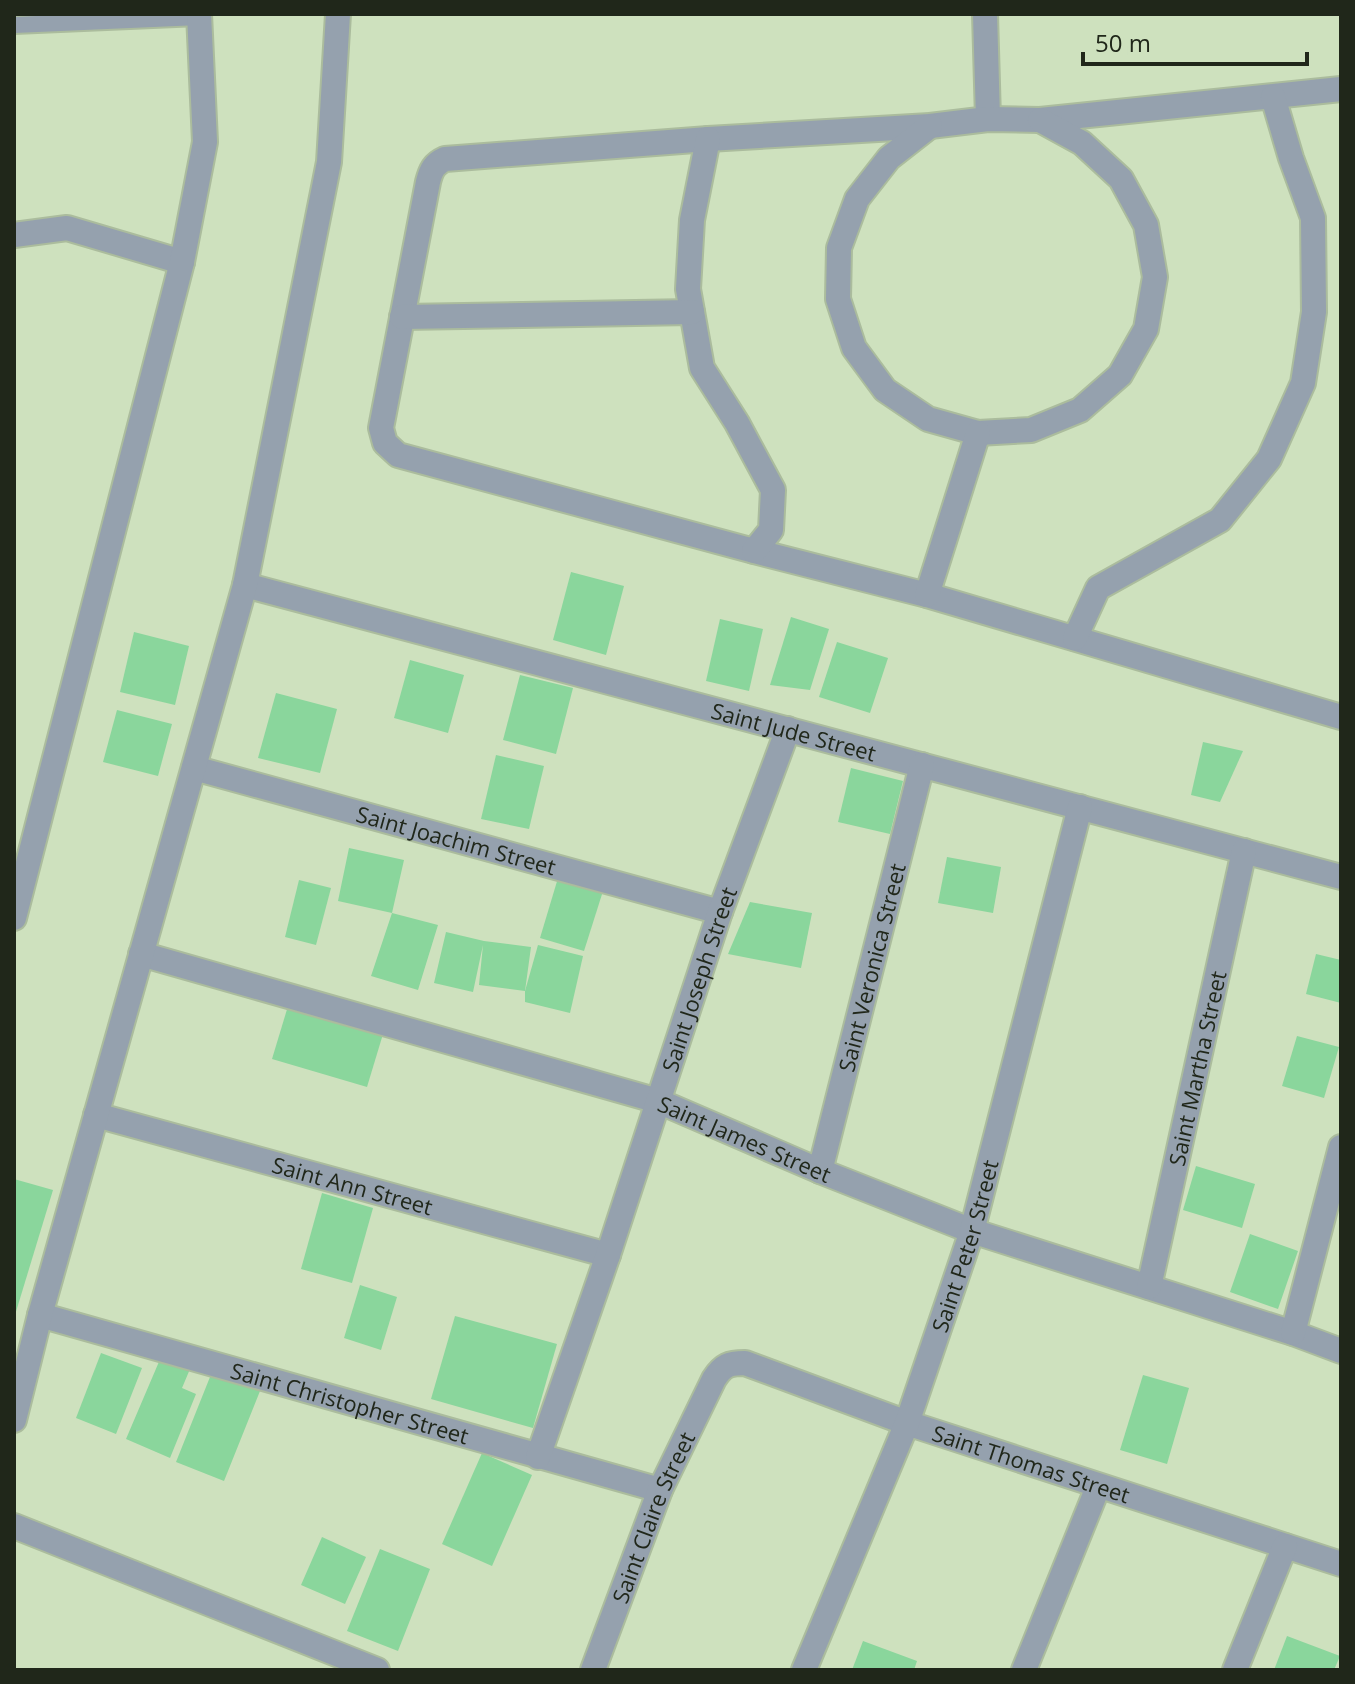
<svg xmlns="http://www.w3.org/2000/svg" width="1355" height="1684" font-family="'Open Sans',sans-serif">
<rect width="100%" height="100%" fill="#cee1be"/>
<g fill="#8ad69c">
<polygon points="571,572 624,586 606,655 553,640"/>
<polygon points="791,617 829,629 810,690 770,685"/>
<polygon points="720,619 763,629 749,691 706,681"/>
<polygon points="134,632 189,646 175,705 120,692"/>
<polygon points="837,642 888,658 870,713 819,697"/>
<polygon points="410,660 464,675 448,733 394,718"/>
<polygon points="520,675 573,688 556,754 503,740"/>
<polygon points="276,693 337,709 320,773 258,758"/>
<polygon points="117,710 172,724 158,776 103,762"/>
<polygon points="1203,742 1243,751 1220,802 1191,795"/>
<polygon points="496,755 544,766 529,829 481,819"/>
<polygon points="851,768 903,781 890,834 838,822"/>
<polygon points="349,848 404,860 392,913 438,925 418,990 371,976 392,913 338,901"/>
<polygon points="947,857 1001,867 993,913 938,903"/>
<polygon points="558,878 603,891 584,951 540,938"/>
<polygon points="299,880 331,888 316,945 285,937"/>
<polygon points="750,902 812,913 801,968 728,954"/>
<polygon points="446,932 484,941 531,947 525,991 479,985 483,945 473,992 434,983"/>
<polygon points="538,945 583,956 570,1013 525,1002 525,991"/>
<polygon points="1316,954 1341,960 1341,1003 1306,994"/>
<polygon points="288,1006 383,1034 367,1087 272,1059"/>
<polygon points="1297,1036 1339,1047 1324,1098 1282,1086"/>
<polygon points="1196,1166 1255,1184 1242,1228 1183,1210"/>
<polygon points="14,1179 53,1190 15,1315 14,1315"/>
<polygon points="322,1193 373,1208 352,1283 301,1269"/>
<polygon points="1250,1234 1298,1251 1278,1309 1230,1292"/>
<polygon points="360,1285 397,1297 381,1350 344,1338"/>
<polygon points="455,1316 557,1344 533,1428 431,1399"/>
<polygon points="101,1353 142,1368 116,1434 76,1418"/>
<polygon points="161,1357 190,1369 182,1388 196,1394 170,1458 126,1439"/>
<polygon points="212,1372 260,1391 224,1481 176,1462"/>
<polygon points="1143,1375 1189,1388 1167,1464 1120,1450"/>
<polygon points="482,1453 532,1475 492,1566 442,1544"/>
<polygon points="322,1537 366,1557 345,1604 301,1585"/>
<polygon points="380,1549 430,1569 398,1651 347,1631"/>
<polygon points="1287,1636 1340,1656 1334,1670 1274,1670"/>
<polygon points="863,1641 917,1661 914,1670 852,1670"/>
</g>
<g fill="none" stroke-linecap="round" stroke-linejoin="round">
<g stroke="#abbc9d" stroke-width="20">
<polyline id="lane" points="14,25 199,17"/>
</g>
<g stroke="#abbc9d" stroke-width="28">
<g id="street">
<polyline points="985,14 988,119"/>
<path d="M1341,89l-301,31 -52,-1 -58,7 -222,13 -263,20c-11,5 -14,11 -17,23l-47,246 4,15 13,12 356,96 173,44 414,122"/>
<polyline points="930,126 889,158 857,199 839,248 838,299 854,348 885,390 928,419 978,433 1031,430 1080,410 1120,375 1146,329 1155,277 1146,225 1121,179 1082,143 1040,120"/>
<polyline points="708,139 692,220 688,289 702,368 737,423 773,490 771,530 754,551"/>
<polyline points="14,235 67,228 182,262"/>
<polyline points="402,317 692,312"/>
<path id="s1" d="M245,585l1096,292"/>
<polyline points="927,595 978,433"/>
<polyline points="1075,638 1098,588 1220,520 1269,459 1303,383 1314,312 1313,218 1291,158 1273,97"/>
<path id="s2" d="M194,768l526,144"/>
<polyline points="14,918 182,262 205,142 199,14"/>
<path id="s3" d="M141,954l517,147 162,70 152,60 321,102 48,18"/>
<path id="s4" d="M96,1115l512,140"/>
<path id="s5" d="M820,1171l102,-406"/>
<path id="s6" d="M1149,1287l95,-436"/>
<path id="s7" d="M40,1315l620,175"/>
<polyline points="1293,1333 1341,1147"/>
<polyline points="14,1420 40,1315 245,585 329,162 338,14"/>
<path id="s8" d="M538,1457l70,-202 112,-343 68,-183"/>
<polyline points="14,1526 377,1670"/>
<path id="s9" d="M593,1670l67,-180 54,-111c9,-14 15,-16 31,-16l162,60 434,141"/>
<path id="s10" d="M804,1670l103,-247 65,-192 108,-424"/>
<polyline points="1024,1670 1098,1487"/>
<polyline points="1235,1670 1285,1546"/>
</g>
</g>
<use href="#lane" stroke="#95a1ae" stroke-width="16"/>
<use href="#street" stroke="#95a1ae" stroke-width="24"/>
</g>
<g text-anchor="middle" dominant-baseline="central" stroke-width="8" stroke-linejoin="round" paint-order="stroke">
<g font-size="22" fill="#20271a" stroke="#cee1be">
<text stroke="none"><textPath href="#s1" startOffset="568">Saint Jude Street</textPath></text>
<text stroke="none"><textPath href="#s2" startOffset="272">Saint Joachim Street</textPath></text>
<text stroke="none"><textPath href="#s5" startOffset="210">Saint Veronica Street</textPath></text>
<text stroke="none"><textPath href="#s8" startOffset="504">Saint Joseph Street</textPath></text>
<text stroke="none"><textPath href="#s6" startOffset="224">Saint Martha Street</textPath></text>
<text stroke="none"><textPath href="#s3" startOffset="632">Saint James Street</textPath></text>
<text stroke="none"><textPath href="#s4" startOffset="266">Saint Ann Street</textPath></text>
<text stroke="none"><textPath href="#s10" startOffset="454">Saint Peter Street</textPath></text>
<text stroke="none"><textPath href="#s7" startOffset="322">Saint Christopher Street</textPath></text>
<text stroke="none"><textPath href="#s9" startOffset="656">Saint Thomas Street</textPath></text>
<text stroke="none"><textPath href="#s9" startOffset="164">Saint Claire Street</textPath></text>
</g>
</g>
<rect width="1355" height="1684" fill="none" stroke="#20271a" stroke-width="32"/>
<path d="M1083 52v12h224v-12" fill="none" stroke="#20271a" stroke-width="4"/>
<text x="1095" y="52" font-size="24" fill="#20271a" stroke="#cee1be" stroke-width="6" paint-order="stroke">50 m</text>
</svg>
